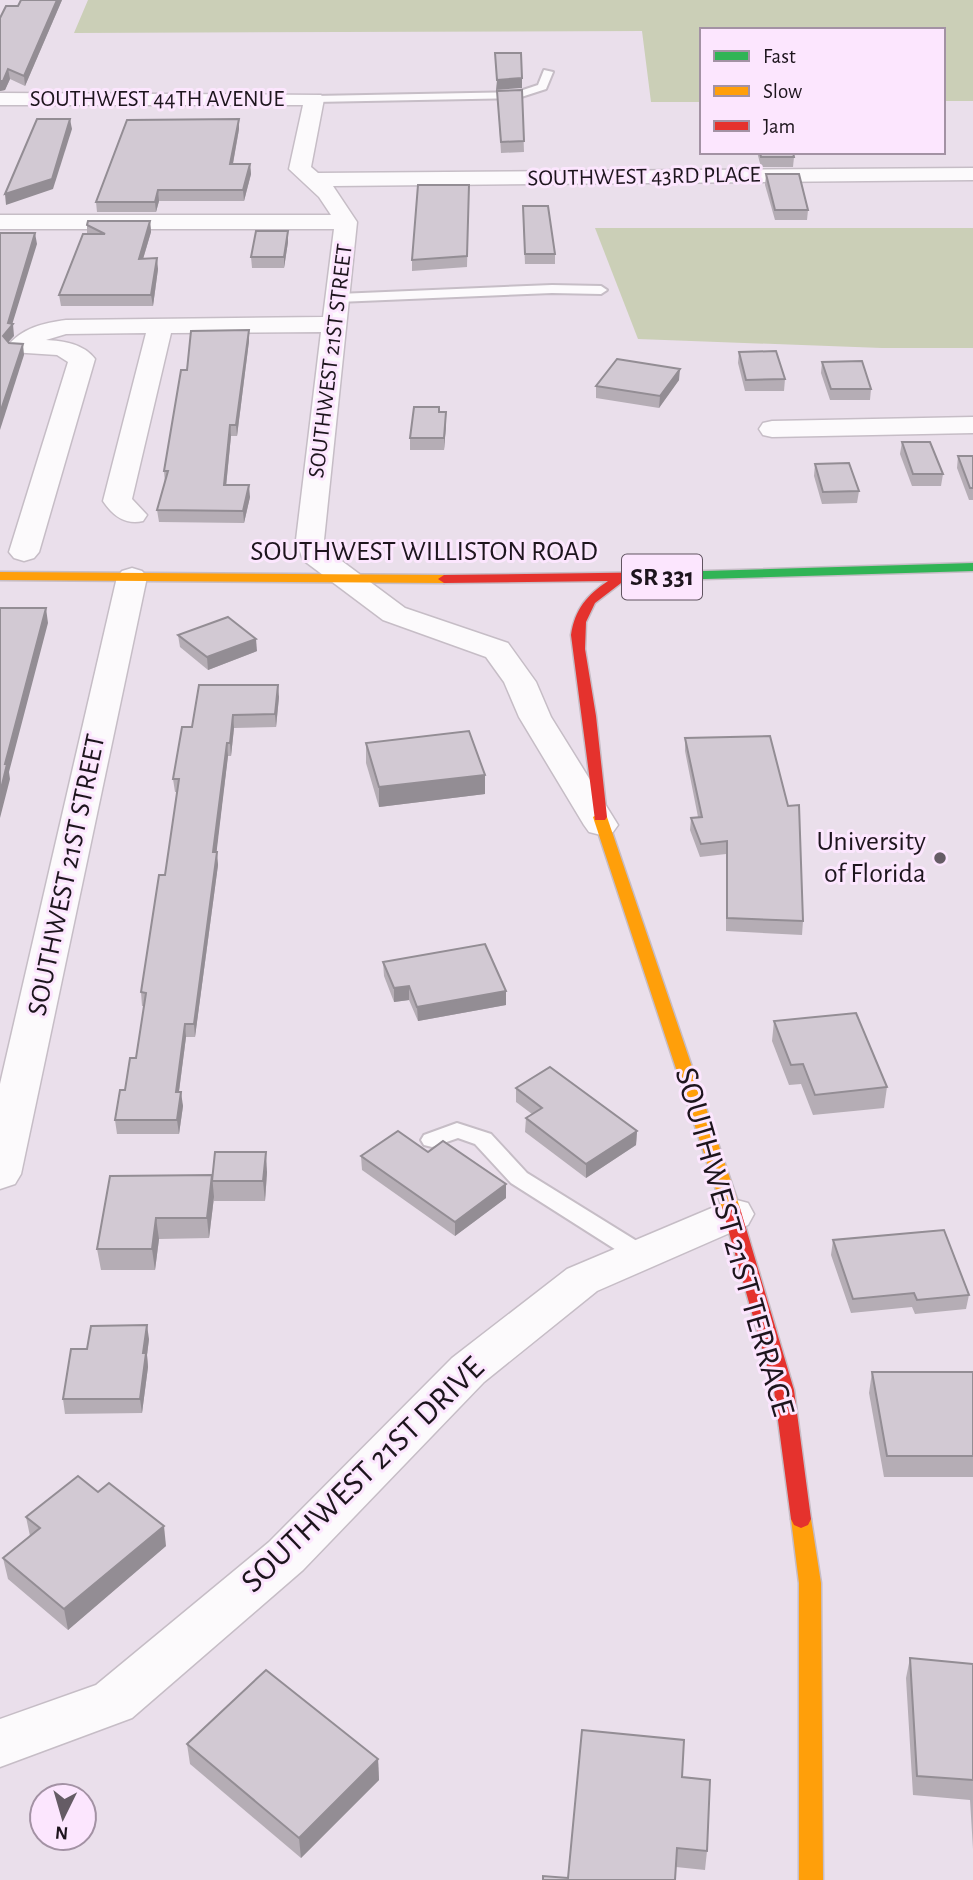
<svg xmlns="http://www.w3.org/2000/svg" width="973" height="1880" font-family="'Alegreya Sans',sans-serif">
<rect width="100%" height="100%" fill="#eadfeb"/>
<g fill="#cbcfb7">
<polygon points="88,0 973,0 973,101 943,101 943,30 702,30 702,102 651,102 642,31 74,33"/>
<polygon points="595,228 973,228 973,348 882,348 638,339"/>
</g>
<g fill="none" stroke-linecap="round" stroke-linejoin="round">
<g stroke="#c6bdc6" stroke-width="4">
<g id="lane">
<polygon points="544,70 553,72 546,89 518,98 314,102 309,99 314,96 517,92 538,85"/>
<polygon points="552,285 601,286 607,290 601,294 552,293 338,302 332,298 338,294"/>
<polygon points="457,1123 491,1134 527,1173 648,1248 651,1254 648,1260 640,1262 632,1260 511,1183 475,1144 458,1138 432,1147 424,1145 421,1140 424,1135"/>
</g>
</g>
<g stroke="#c6bdc6" stroke-width="3">
<g id="street">
<path d="M0,93l321,2 3,4 -13,68 7,6 655,-5v12l-640,6 24,36 -33,318 3,10 78,58 103,35 28,39 15,35 67,108 -5,7 -12,3 -12,-3 -5,-7 -65,-108 -15,-35 -18,-25 -103,-37 -80,-60 -7,-20 25,-208 -150,1 -39,166 15,16 -4,6c-18,4 -30,-5 -40,-20l43,-168 -80,1 -20,6c18,1 38,4 49,19l-56,193 -5,6 -10,3 -10,-3 -5,-6 59,-190 -11,-7 -46,-3 -4,-5c14,-19 37,-24 59,-27l257,-3 11,-88h-334v-14h331l-12,-18 -30,-28 14,-64h-303z"/>
<polygon points="973,417 973,433 772,437 763,435 759,429 763,423 772,421"/>
<polygon points="132,568 142,571 147,577 21,1174 15,1184 0,1189 0,1084 117,577 122,571"/>
<polygon points="733,1199 748,1203 754,1214 748,1225 597,1291 484,1382 303,1570 132,1718 0,1767 0,1719 96,1685 269,1542 452,1358 567,1269"/>
</g>
</g>
<g stroke="#c6bdc6" stroke-width="3">
<polygon id="fast" points="973,563 973,571 671,580 665,576 671,572"/>
</g>
<g stroke="#c6bdc6" stroke-width="3">
<g id="slow">
<polygon points="0,572 444,575 450,579 444,583 0,580"/>
<polygon points="600,813 607,817 740,1208 737,1213 725,1213 722,1208 593,817"/>
<polygon points="801,1510 808,1513 811,1519 821,1583 823,1880 799,1880 799,1583 791,1519 794,1513"/>
</g>
</g>
<g stroke="#c6bdc6" stroke-width="3">
<g id="jam">
<path d="M671,572l6,4 -2,3 -50,1 -30,23 -9,19 -1,27 11,67 11,101 -2,3h-10l-24,-185c4,-26 16,-40 37,-54l-164,2 -6,-4 6,-4z"/>
<polygon points="731,1202 737,1203 740,1208 794,1390 811,1519 808,1525 801,1528 794,1525 791,1519 774,1390 722,1208 725,1203"/>
</g>
</g>
<use href="#lane" fill="#fcfafc" fill-rule="evenodd"/>
<use href="#street" fill="#fcfafc" fill-rule="evenodd"/>
<use href="#fast" fill="#30b455" fill-rule="evenodd"/>
<use href="#slow" fill="#ff9f0a" fill-rule="evenodd"/>
<use href="#jam" fill="#e5322d" fill-rule="evenodd"/>
</g>
<g fill="#b5adb5">
<polygon points="21,0 62,0 25,86 10,79 5,90 0,91 0,18 18,6"/>
<polygon points="522,90 524,152 501,153 497,91"/>
<polygon points="239,119 239,129 233,164 250,164 251,174 244,201 159,201 156,212 97,212 96,202"/>
<polygon points="757,152 793,152 794,157 793,167 761,167"/>
<polygon points="766,174 808,210 807,220 775,220 765,185"/>
<polygon points="469,185 467,267 412,271 412,260"/>
<polygon points="523,217 555,254 555,264 525,264"/>
<polygon points="150,221 151,232 143,259 158,269 153,306 61,306 59,295 87,234 87,225"/>
<polygon points="288,242 284,268 252,268 251,257"/>
<polygon points="249,341 237,436 231,436 226,485 250,497 244,523 159,522 157,510 165,483 164,471 187,370"/>
<polygon points="739,352 785,379 784,391 745,391 738,363"/>
<polygon points="822,362 871,389 870,400 830,400 821,373"/>
<polygon points="679,380 659,408 596,398 596,386"/>
<polygon points="439,412 446,412 446,424 444,450 410,450 410,438"/>
<polygon points="902,442 943,474 941,486 912,486 900,454"/>
<polygon points="958,456 973,456 973,500 969,500 957,468"/>
<polygon points="815,464 859,491 857,503 822,504 814,476"/>
<polygon points="178,635 257,651 208,670 180,647"/>
<polygon points="279,697 276,727 234,728 231,756 228,756 216,852 218,865 195,1037 186,1037 179,1092 183,1106 179,1134 117,1134 115,1120 136,1058 144,1006 142,1006 141,992 165,875 177,792 175,792 173,779 192,727"/>
<polygon points="685,738 803,921 802,935 726,931 726,854 700,857 690,830 691,818 698,817 685,751"/>
<polygon points="366,743 485,794 379,807 366,763"/>
<polygon points="383,962 506,1005 418,1021 409,1000 394,1002 384,976"/>
<polygon points="774,1021 887,1087 884,1108 813,1115 801,1084 789,1085 772,1041"/>
<polygon points="516,1088 637,1131 636,1145 586,1178 525,1132 526,1118 532,1114 516,1102"/>
<polygon points="428,1152 506,1198 455,1236 362,1170 361,1156"/>
<polygon points="267,1172 265,1201 214,1201 214,1197 209,1238 159,1239 155,1270 101,1270 97,1249 212,1175"/>
<polygon points="833,1240 969,1295 966,1309 915,1314 912,1307 851,1313 831,1255"/>
<polygon points="149,1339 147,1355 148,1367 142,1413 65,1414 63,1399 87,1349"/>
<polygon points="872,1372 973,1372 973,1477 884,1477 869,1393"/>
<polygon points="98,1492 166,1546 68,1630 8,1579 3,1558 30,1536 26,1517"/>
<polygon points="910,1658 973,1664 973,1849 970,1800 913,1795 906,1678"/>
<polygon points="187,1744 378,1759 379,1780 301,1858 190,1764"/>
<polygon points="682,1777 707,1851 705,1870 676,1867 568,1878"/>
</g>
<g fill="#938d94">
<polygon points="57,0 62,0 25,86 24,76"/>
<polygon points="8,69 10,79 5,90 0,91 0,81"/>
<polygon points="522,78 522,88 496,90 497,80"/>
<polygon points="70,119 72,129 53,189 6,205 5,194"/>
<polygon points="239,119 239,129 231,174 230,164"/>
<polygon points="250,164 251,174 244,201 243,190"/>
<polygon points="158,190 159,201 156,212 155,202"/>
<polygon points="150,221 151,232 140,269 139,259"/>
<polygon points="288,231 288,242 284,268 284,257"/>
<polygon points="35,233 37,244 12,325 13,324 14,336 4,347 3,336 8,323"/>
<polygon points="157,258 158,269 153,306 151,295"/>
<polygon points="249,330 249,341 237,436 236,425"/>
<polygon points="23,344 24,355 0,430 0,413"/>
<polygon points="680,369 679,380 659,408 660,396"/>
<polygon points="446,412 446,424 444,450 444,438"/>
<polygon points="230,425 231,436 225,497 224,485"/>
<polygon points="249,485 250,497 244,523 243,511"/>
<polygon points="46,608 48,623 9,772 10,779 0,818 0,793 5,764"/>
<polygon points="256,639 257,651 208,670 207,657"/>
<polygon points="278,685 279,697 276,727 275,714"/>
<polygon points="233,715 234,728 231,756 230,743"/>
<polygon points="227,743 228,756 215,865 213,852"/>
<polygon points="485,775 485,794 379,807 379,787"/>
<polygon points="217,852 218,865 195,1037 194,1024"/>
<polygon points="409,986 409,1000 394,1002 394,988"/>
<polygon points="506,991 506,1005 418,1021 417,1007"/>
<polygon points="185,1024 186,1037 177,1106 176,1092"/>
<polygon points="181,1092 183,1106 179,1134 177,1120"/>
<polygon points="637,1131 636,1145 586,1178 586,1164"/>
<polygon points="266,1152 267,1172 265,1201 263,1181"/>
<polygon points="212,1175 214,1197 209,1238 207,1218"/>
<polygon points="506,1184 506,1198 455,1236 455,1222"/>
<polygon points="156,1218 159,1239 155,1270 152,1249"/>
<polygon points="147,1325 149,1339 147,1355 148,1367 142,1413 140,1399 143,1353"/>
<polygon points="164,1526 166,1546 68,1630 64,1609"/>
<polygon points="378,1759 379,1780 301,1858 299,1838"/>
</g>
<g fill="#d2c9d3" stroke="#938d94" stroke-width="2">
<polygon points="21,0 57,0 24,76 8,69 3,81 0,81 0,18 6,6 18,6"/>
<polygon points="495,53 521,53 522,78 497,80"/>
<polygon points="522,90 524,141 501,142 497,91"/>
<polygon points="37,119 70,119 52,179 5,194"/>
<polygon points="239,119 230,164 250,164 243,190 158,190 155,202 96,202 127,120"/>
<polygon points="760,152 793,152 794,157 761,157"/>
<polygon points="766,174 799,174 808,210 775,210"/>
<polygon points="418,185 469,185 467,256 412,260"/>
<polygon points="523,206 548,206 555,254 525,254"/>
<polygon points="88,221 150,221 139,259 157,258 151,295 59,295 83,234 105,234 87,225"/>
<polygon points="256,231 288,231 284,257 251,257"/>
<polygon points="0,233 35,233 8,323 13,324 3,336 9,343 23,344 0,413"/>
<polygon points="249,330 236,425 230,425 224,485 249,485 243,511 157,510 168,471 164,471 181,370 187,370 191,331"/>
<polygon points="776,351 785,379 746,380 739,352"/>
<polygon points="617,359 680,369 660,396 596,386"/>
<polygon points="862,361 871,389 831,389 822,362"/>
<polygon points="414,407 439,407 439,412 446,412 444,438 410,438"/>
<polygon points="902,442 930,442 943,474 913,474"/>
<polygon points="958,456 973,456 973,488 970,488"/>
<polygon points="849,463 859,491 823,492 815,464"/>
<polygon points="0,608 46,608 5,764 7,764 0,793"/>
<polygon points="228,617 256,639 207,657 178,635"/>
<polygon points="199,685 278,685 275,714 233,715 230,743 227,743 213,852 217,852 194,1024 185,1024 176,1092 181,1092 177,1120 115,1120 120,1090 125,1090 130,1058 136,1058 146,993 141,992 159,875 165,875 179,779 173,779 182,727 192,727"/>
<polygon points="469,731 485,775 379,787 366,743"/>
<polygon points="770,736 788,806 799,805 803,921 727,918 727,841 701,844 691,818 702,817 685,738"/>
<polygon points="485,944 506,991 417,1007 409,986 394,988 383,962"/>
<polygon points="856,1013 887,1087 815,1095 803,1064 791,1065 774,1021"/>
<polygon points="550,1067 637,1131 586,1164 526,1118 542,1108 516,1088"/>
<polygon points="398,1131 428,1152 443,1141 506,1184 455,1222 361,1156"/>
<polygon points="215,1152 266,1152 263,1181 212,1181"/>
<polygon points="212,1175 207,1218 156,1218 152,1249 97,1249 110,1176"/>
<polygon points="944,1230 969,1295 917,1300 914,1293 853,1299 833,1240"/>
<polygon points="147,1325 143,1353 146,1353 140,1399 63,1399 71,1349 87,1349 91,1326"/>
<polygon points="872,1372 973,1372 973,1456 887,1456"/>
<polygon points="78,1476 98,1492 109,1483 164,1526 64,1609 3,1558 40,1528 26,1517"/>
<polygon points="910,1658 973,1664 973,1780 917,1776"/>
<polygon points="266,1670 378,1759 299,1838 187,1744"/>
<polygon points="582,1730 684,1740 682,1777 710,1780 707,1851 677,1848 675,1880 543,1880 543,1876 568,1878"/>
</g>
<circle fill="#655c65" stroke="#fce6fe" stroke-width="2.5" cx="940" cy="858" r="7"/>
<g text-anchor="middle" dominant-baseline="central" stroke-width="6" stroke-linejoin="round" paint-order="stroke">
<g font-size="23" fill="#1d151d" stroke="#fce6fe">
<text x="157" y="99">SOUTHWEST 44TH AVENUE</text>
<text transform="translate(644 177) rotate(-1)">SOUTHWEST 43RD PLACE</text>
<text transform="translate(331 361) rotate(-83)">SOUTHWEST 21ST STREET</text>
</g>
<rect fill="#fce6fe" stroke="#605460" stroke-width="2" x="622" y="554.5" width="80" height="45" rx="5"/>
<g font-size="26" font-weight="bold" fill="#1d151d">
<text x="662" y="577">SR 331</text>
</g>
<g font-size="28" fill="#1d151d" stroke="#fce6fe">
<text x="424" y="552">SOUTHWEST WILLISTON ROAD</text>
<text transform="translate(67 875) rotate(-78)">SOUTHWEST 21ST STREET</text>
</g>
<g font-size="28" fill="#1d151d" stroke="#fce6fe" text-anchor="end">
<text x="926" y="842">University<tspan x="926" dy="32">of Florida</tspan></text>
</g>
<g font-size="33" fill="#1d151d" stroke="#fce6fe">
<text transform="translate(734 1242) rotate(74)">SOUTHWEST 21ST TERRACE</text>
<text transform="translate(363 1475) rotate(-44)">SOUTHWEST 21ST DRIVE</text>
</g>
</g>
<rect x="700" y="28" width="245" height="126" fill="#fce6fe" stroke="#a392a4" stroke-width="2"/>
<rect x="714" y="51" width="35" height="10" fill="#30b455" stroke="#a392a4" stroke-width="2"/>
<text x="763" y="63" font-size="21" fill="#1d151d">Fast</text>
<rect x="714" y="86" width="35" height="10" fill="#ff9f0a" stroke="#a392a4" stroke-width="2"/>
<text x="763" y="98" font-size="21" fill="#1d151d">Slow</text>
<rect x="714" y="121" width="35" height="10" fill="#e5322d" stroke="#a392a4" stroke-width="2"/>
<text x="763" y="133" font-size="21" fill="#1d151d">Jam</text>
<g transform="translate(63 1817) rotate(185)"><circle r="33" fill="#fce6fe" stroke="#a392a4" stroke-width="2"/>
<path d="M0-5L12 26L0 18L-12 26Z" fill="#655c65"/>
<text y="-10" font-size="19" font-weight="bold" text-anchor="middle" fill="#1d151d">N</text>
</g>
</svg>
